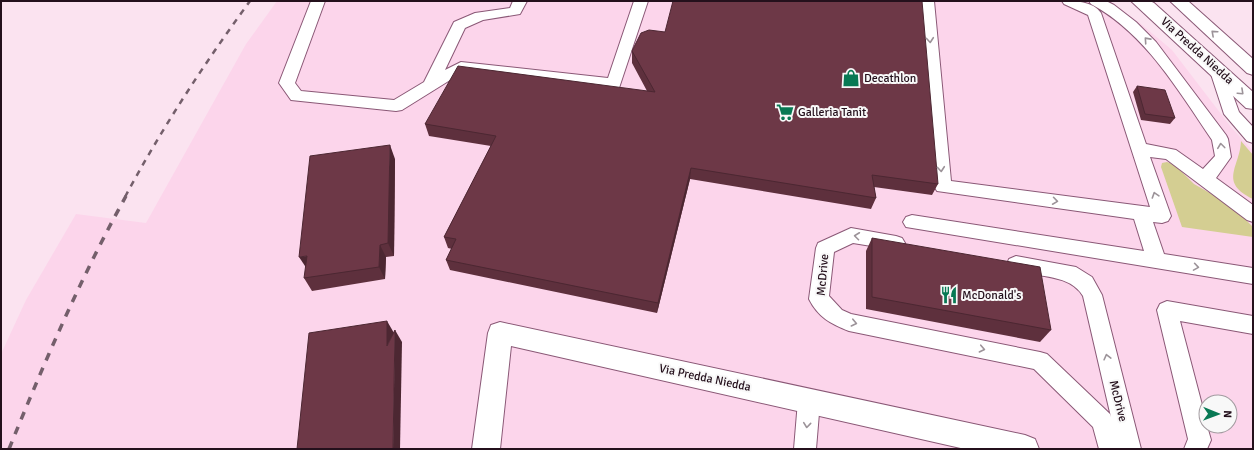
<svg xmlns="http://www.w3.org/2000/svg" width="1254" height="450" font-family="Signika,sans-serif">
<rect width="100%" height="100%" fill="#fbe3f0"/>
<path fill="#fcd5eb" fill-rule="evenodd" d="M277,1h833l31,23 31,26 59,77 22,24v298h-1252v-95l25,-54 50,-86 70,9 100,-179zM1206,402h24v24h-24z"/>
<g fill="#d4ce92">
<path d="M1241,141l12,14v44c-35,-17 -13,-32 -12,-58z"/>
<polygon points="1167,162 1175,165 1194,184 1231,205 1253,227 1253,237 1182,227 1161,167 1162,163"/>
</g>
<g fill="none" stroke-linecap="round" stroke-linejoin="round">
<g stroke="#8a5876" stroke-width="2">
<g id="service">
<polygon points="311,1 325,1 295,83 301,91 394,100 424,82 454,22 475,13 510,8 513,1 527,1 520,14 483,20 465,28 445,70 461,62 608,78 634,1 648,1 619,88 614,89 463,72 402,110 396,111 291,100 279,83"/>
<path d="M920,1h14l17,180 199,26 -62,-192 -24,-11 -2,-3c13,0 31,0 39,12l45,131 30,6 27,19 12,-13 -3,-16c-34,-50 -67,-107 -121,-136l-2,-3h17l8,4 22,17 20,20 70,93 2,4 3,18 -15,21 37,27v17l-6,-2 -81,-61 -16,-2 21,59 -3,5 -6,2 -9,-1 11,32 89,14v16l-347,-57 -3,-5 3,-5 6,-2 232,36 -10,-32 -197,-28 -3,-5z"/>
<polygon points="1216,63 1221,65 1223,68 1239,112 1253,127 1253,143 1247,141 1224,114 1209,68 1211,65"/>
<path d="M851,228l45,8 6,2 3,5 -3,5 -6,2 -43,-7 -19,9 -5,44 13,14 9,4 189,38 7,2 63,60 1,3 -28,-121c-14,-24 -50,-18 -74,-27l-2,-5 2,-5 7,-3 60,11 16,10 10,18 39,154h-42l-6,-22 -59,-58 -185,-38c-18,-7 -31,-14 -40,-32l7,-51 2,-5z"/>
<polygon points="1167,301 1253,316 1253,334 1180,321 1206,420 1206,426 1207,426 1211,440 1207,449 1184,449 1188,439 1157,310 1160,304"/>
<polygon points="809,391 817,394 820,401 816,449 794,449 798,401 801,394"/>
</g>
</g>
<g stroke="#8a5876" stroke-width="2">
<polygon id="minor" points="500,322 1025,435 1035,439 1039,449 965,449 511,346 500,449 472,449 488,333 491,325"/>
</g>
<g stroke="#8a5876" stroke-width="2">
<g id="secondary">
<polygon points="1131,1 1150,1 1154,3 1253,92 1253,109 1246,108"/>
<polygon points="1170,1 1188,1 1253,59 1253,75 1247,73"/>
</g>
</g>
<use href="#service" fill="#fff" fill-rule="evenodd"/>
<use href="#minor" fill="#fff" fill-rule="evenodd"/>
<use href="#secondary" fill="#fff" fill-rule="evenodd"/>
<path stroke="#745f6b" stroke-width="2.5" stroke-dasharray="6 6" stroke-linecap="butt" d="M125,197c37,-69 79,-133 125,-196"/>
<path stroke="#745f6b" stroke-width="3.5" stroke-dasharray="8 8" stroke-linecap="butt" d="M9,449c35,-86 72,-172 117,-253"/>
</g>
<g fill="#5e303d">
<polygon points="632,51 938,184 932,195 874,187 876,198 871,209 690,179 657,313 450,270 446,260 452,249 448,248 444,237 491,146 429,136 425,124 647,91 632,63"/>
<polygon points="1137,86 1175,118 1170,124 1141,120 1133,92"/>
<polygon points="395,159 394,256 386,257 385,279 312,291 304,278"/>
<polygon points="872,238 1051,330 1040,342 866,309 866,251"/>
</g>
<g fill="#4c2732">
<polygon points="390,145 395,159 394,256 388,243"/>
<polygon points="691,168 690,179 657,313 658,303"/>
<polygon points="380,245 386,257 385,279 379,267"/>
<polygon points="307,256 307,269 299,257"/>
<polygon points="387,321 394,333 387,346"/>
<polygon points="395,330 402,342 400,449 393,449"/>
</g>
<g fill="#6d3847" stroke="#4c2732">
<polygon points="673,1 922,1 938,184 872,175 876,198 691,168 658,303 446,260 456,239 444,237 496,136 425,124 458,66 655,92 632,51 641,33 649,30 665,32"/>
<polygon points="1137,86 1165,90 1175,118 1145,114"/>
<polygon points="390,145 388,243 380,245 379,267 304,278 307,256 299,257 310,156"/>
<polygon points="872,238 1040,267 1051,330 872,297"/>
<polygon points="387,321 387,346 395,330 393,449 297,449 309,333"/>
</g>
<defs><path id="oneway-chevron" d="M-2-3.5L2.5 0L-2 3.5" fill="none" stroke-width="1.6" stroke-linecap="round" stroke-linejoin="round"/></defs>
<g stroke="#9c9399">
<use href="#oneway-chevron" transform="translate(1214 33) rotate(-138)"/>
<use href="#oneway-chevron" transform="translate(930 40) rotate(85)"/>
<use href="#oneway-chevron" transform="translate(1147 40) rotate(-132)"/>
<use href="#oneway-chevron" transform="translate(1241 92) rotate(43)"/>
<use href="#oneway-chevron" transform="translate(1221 146) rotate(-97)"/>
<use href="#oneway-chevron" transform="translate(941 169) rotate(85)"/>
<use href="#oneway-chevron" transform="translate(1155 195) rotate(-108)"/>
<use href="#oneway-chevron" transform="translate(1055 201) rotate(8)"/>
<use href="#oneway-chevron" transform="translate(857 236) rotate(-173)"/>
<use href="#oneway-chevron" transform="translate(1196 267) rotate(9)"/>
<use href="#oneway-chevron" transform="translate(854 323) rotate(13)"/>
<use href="#oneway-chevron" transform="translate(982 349) rotate(12)"/>
<use href="#oneway-chevron" transform="translate(1107 357) rotate(-104)"/>
<use href="#oneway-chevron" transform="translate(807 425) rotate(96)"/>
</g>
<defs>
<g id="shop-bare" transform="scale(1.38)"><path d="M-5-2.5h2.3a2.7 3.5 0 0 1 5.4 0H5L5.5 6h-11ZM-1.5-2.5h3a1.5 2.3 0 0 0-3 0Z" fill="#087954" stroke="#f8f8f8" stroke-width="2.5" paint-order="stroke"/></g>
<g id="supermarket-bare" transform="scale(1.38)"><path d="M-6-5.5h2.5l.6 2H6L4.5 2H-2.5L-4.4-4H-6ZM-1.5 3.2a1.3 1.3 0 1 0 .1 0ZM3 3.2a1.3 1.3 0 1 0 .1 0Z" fill="#087954" stroke="#f8f8f8" stroke-width="2.5" paint-order="stroke"/></g>
<g id="restaurant-bare" transform="scale(1.38)"><path d="M-5-6h1v4h1v-4h1v4h1v-4h1v5L-1.5 .5V6h-2V.5L-5-1ZM5-6V6H3V1.5H1.5Q1.5-4 5-6Z" fill="#087954" stroke="#f8f8f8" stroke-width="2.5" paint-order="stroke"/></g>
</defs>
<g fill-rule="evenodd">
<use href="#shop-bare" x="851" y="78"/>
<use href="#supermarket-bare" x="785" y="112"/>
<use href="#restaurant-bare" x="949" y="295"/>
</g>
<g text-anchor="middle" dominant-baseline="central" stroke-width="4" stroke-linejoin="round" paint-order="stroke">
<g font-size="12" fill="#24101c" stroke="#f8f8f8">
<text transform="translate(1197 51) rotate(42)">Via Predda Niedda</text>
<text transform="translate(823 275) rotate(-85)">McDrive</text>
<text transform="translate(705 378) rotate(12)">Via Predda Niedda</text>
<text transform="translate(1118 401) rotate(76)">McDrive</text>
</g>
<g font-size="12" fill="#24101c" stroke="#f8f8f8" text-anchor="start">
<text x="864" y="78">Decathlon</text>
<text x="798" y="112">Galleria Tanit</text>
<text x="962" y="295">McDonald's</text>
</g>
</g>
<rect width="1254" height="450" fill="none" stroke="#24101c" stroke-width="4"/>
<g transform="translate(1218 414) rotate(91)"><circle r="19" fill="#f8f8f8" stroke="#a39ba0"/>
<path d="M0-3L7 15L0 10L-7 15Z" fill="#087954"/>
<text y="-6" font-size="11" font-weight="bold" text-anchor="middle" fill="#24101c">N</text>
</g>
</svg>
